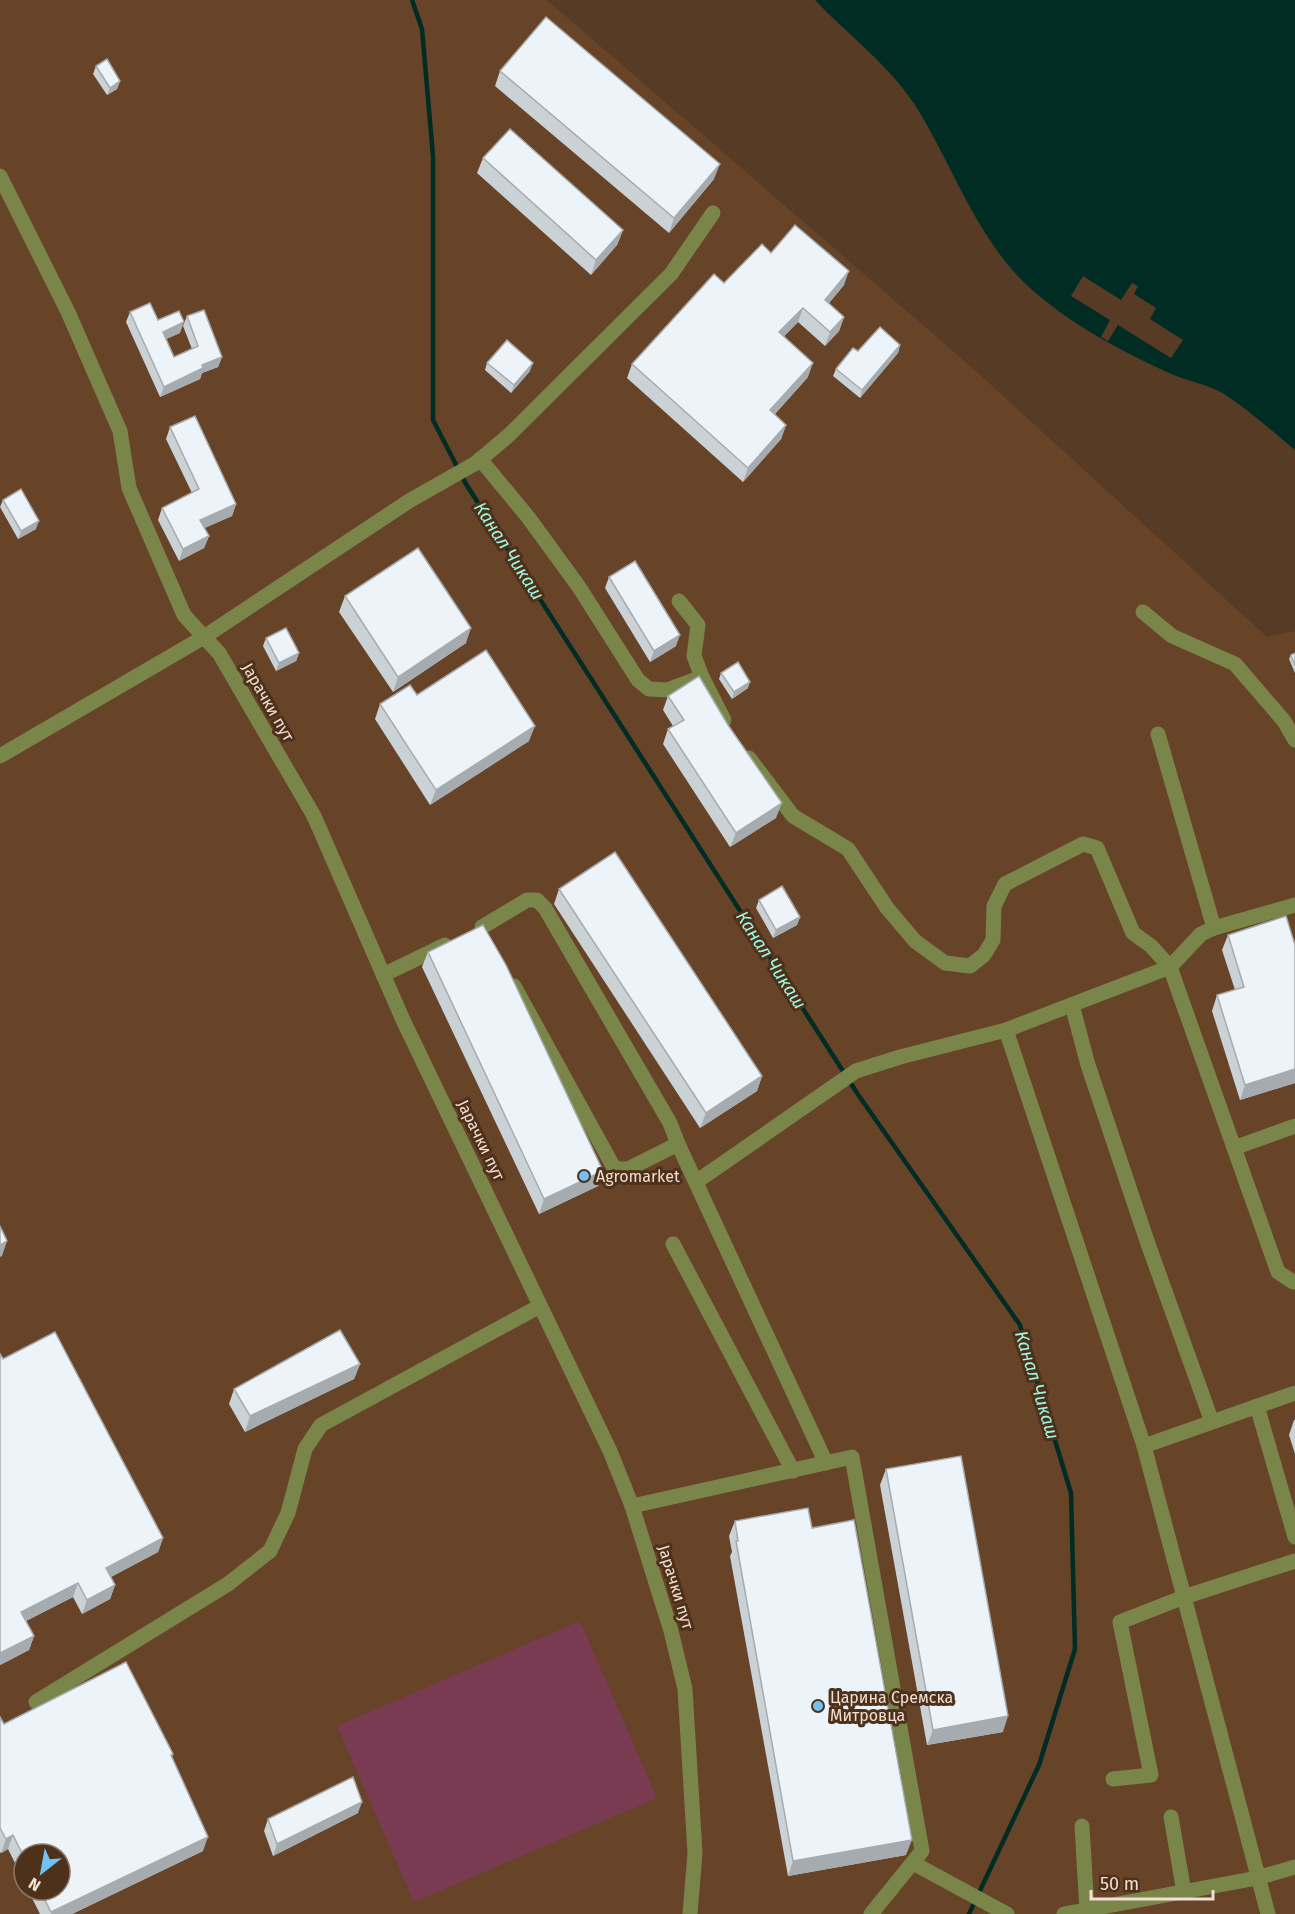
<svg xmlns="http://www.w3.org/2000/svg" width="1295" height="1914" font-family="'Fira Sans',sans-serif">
<rect width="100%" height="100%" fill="#583b25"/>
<path fill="#674328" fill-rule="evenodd" d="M0,0h547l421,364 299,273 28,-6v1283h-1295zM24,1854h36v36h-36z"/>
<polygon fill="#793b52" points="580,1621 657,1798 414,1902 337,1726"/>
<path fill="#002c24" d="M815,0h480v450c-23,-19 -46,-40 -71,-56 -16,-10 -38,-13 -55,-21 -48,-22 -99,-49 -139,-85 -54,-49 -77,-123 -115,-183 -27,-41 -67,-70 -100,-105z"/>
<polygon fill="#583b25" points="1083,276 1121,300 1132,283 1138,286 1134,294 1156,308 1150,319 1183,340 1171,358 1118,325 1108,341 1101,337 1110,320 1071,296"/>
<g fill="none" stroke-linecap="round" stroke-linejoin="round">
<polyline stroke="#002c24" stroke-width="4.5" points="412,0 422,29 433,156 433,420 466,484 859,1096 1020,1325 1071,1493 1075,1649 1039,1765 969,1914"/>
<g stroke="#7a854a" stroke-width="15">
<polyline points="0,176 68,312 120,431 129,488 184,615 204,637 409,501 476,463 509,435 671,274 713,213"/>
<polyline points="480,459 528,517 579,587 638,680 649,689 667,690 702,677"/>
<polyline points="679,601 698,625 694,656 702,677 724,720"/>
<polyline points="1143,612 1172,636 1235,664 1284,721 1295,740"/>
<polyline points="1158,734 1214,928"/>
<polyline points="0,756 204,637 219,653 314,816 403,1020 610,1451 632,1506 671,1631 685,1689 695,1853 690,1914"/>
<polyline points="749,758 793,816 848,849 887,908 915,941 945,963 970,966 984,955 993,940 994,906 1005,884 1083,844 1097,848 1133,933 1151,946 1170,967 1278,1272 1293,1282 1295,1282"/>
<polyline points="482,927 527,900 537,900 545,908 670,1123 678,1144"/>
<polyline points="383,975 445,945"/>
<polyline points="514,986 613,1166 619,1169 628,1169 678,1144 826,1463"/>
<polyline points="1072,1005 1088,1065 1147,1241 1212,1422"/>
<polyline points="1006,1030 1144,1446 1268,1914"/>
<polyline points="1234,1148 1295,1126"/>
<polyline points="696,1182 856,1071 900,1057 1006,1030 1170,967 1201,934 1214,928 1295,905"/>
<polyline points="673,1244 793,1471"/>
<polyline points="1257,1406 1295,1537"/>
<polyline points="1144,1446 1295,1393"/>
<polyline points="632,1506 852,1457 922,1851 871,1914"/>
<polyline points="36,1702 228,1584 270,1551 288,1513 305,1449 321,1425 540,1306"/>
<polyline points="1113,1779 1151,1775 1120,1622 1184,1597 1295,1561"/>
<polyline points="1171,1817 1184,1892"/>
<polyline points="1082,1826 1087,1911"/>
<polyline points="913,1863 1007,1914"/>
<polyline points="1064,1914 1257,1878 1295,1867"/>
</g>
</g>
<g fill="#cbd2d6">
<polygon points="96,66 120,81 117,89 107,95 93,74"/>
<polygon points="500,71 714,179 669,233 495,86"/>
<polygon points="483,158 623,230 617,245 591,275 477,173"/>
<polygon points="724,283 844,285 829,303 844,317 839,331 825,346 798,322 784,336 808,377 775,414 786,425 781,439 743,482 627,378 632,364"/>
<polygon points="130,312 158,320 180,333 166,339 174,357 192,349 183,326 187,316 222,357 218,367 202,373 200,379 160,397 126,322"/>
<polygon points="900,345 898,353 860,398 833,376 836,369 858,351"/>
<polygon points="487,363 530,371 511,393 485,370"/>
<polygon points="170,427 236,504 232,516 204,528 209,536 204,548 179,561 158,520 162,508 192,493 166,439"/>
<polygon points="3,500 36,529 18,539 0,507"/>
<polygon points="609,577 676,646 650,662 605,588"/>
<polygon points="345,596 466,643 393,692 339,612"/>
<polygon points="266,638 299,653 296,661 276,671 263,646"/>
<polygon points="1295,653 1295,673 1289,659 1291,655"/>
<polygon points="721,673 748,688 732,699 719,679"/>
<polygon points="668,696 776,818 730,847 663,744 668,729 673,726 663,710"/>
<polygon points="380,704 529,741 430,805 375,719"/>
<polygon points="559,889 762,1076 757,1091 700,1128 554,904"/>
<polygon points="759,900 800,917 797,925 773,938 756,908"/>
<polygon points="1228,935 1295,945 1295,1083 1240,1100 1212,1011 1217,995 1235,990 1222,950"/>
<polygon points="428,952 603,1171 598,1186 539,1214 422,967"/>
<polygon points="55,1332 163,1538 158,1552 111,1577 115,1585 110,1599 82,1614 73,1597 26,1621 34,1636 29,1650 0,1665 0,1354 3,1359"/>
<polygon points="360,1364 354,1379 245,1432 229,1404 234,1389"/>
<polygon points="1294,1420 1295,1420 1295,1454 1289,1435"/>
<polygon points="886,1469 1003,1732 927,1745 880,1485"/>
<polygon points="735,1521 812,1528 906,1855 788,1876 730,1556 732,1552 729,1536"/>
<polygon points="0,1717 4,1724 173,1754 172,1757 203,1851 72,1914 40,1914 28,1890 60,1890 24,1854 24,1881 8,1849 1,1853 0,1852"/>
<polygon points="358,1813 273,1856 264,1831 268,1819"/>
</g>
<g fill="#a5abae">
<polygon points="120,81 117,89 107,95 110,88"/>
<polygon points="720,164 714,179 669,233 674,218"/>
<polygon points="623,230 617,245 591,275 596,260"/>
<polygon points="849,271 844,285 820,314 825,300"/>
<polygon points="803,308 798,322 774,347 779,332"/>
<polygon points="844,317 839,331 825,346 830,332"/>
<polygon points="184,322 180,333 159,342 163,332"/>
<polygon points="900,345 898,353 860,398 862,390"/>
<polygon points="222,357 218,367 202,373 200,379 160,397 164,387 202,365"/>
<polygon points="533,363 530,371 511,393 514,385"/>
<polygon points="813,363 808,377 765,425 770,410"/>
<polygon points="786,425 781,439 743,482 748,468"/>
<polygon points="236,504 232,516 196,532 200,520"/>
<polygon points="39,521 36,529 18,539 21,531"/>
<polygon points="209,536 204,548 179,561 183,549"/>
<polygon points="471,628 466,643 393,692 398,677"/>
<polygon points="680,635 676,646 650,662 654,651"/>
<polygon points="299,653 296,661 276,671 279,663"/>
<polygon points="750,682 748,688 732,699 734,692"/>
<polygon points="535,726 529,741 430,805 436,790"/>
<polygon points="782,803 776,818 730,847 736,833"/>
<polygon points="800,917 797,925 773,938 776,930"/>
<polygon points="1295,1069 1295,1083 1240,1100 1245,1085"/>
<polygon points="762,1076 757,1091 700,1128 706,1113"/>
<polygon points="603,1171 598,1186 539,1214 544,1199"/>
<polygon points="7,1241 2,1256 0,1257 0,1245"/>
<polygon points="360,1364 354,1379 245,1432 250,1416"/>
<polygon points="163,1538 158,1552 101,1582 106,1568"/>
<polygon points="78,1583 73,1597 16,1626 21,1612"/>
<polygon points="115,1585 110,1599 82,1614 87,1600"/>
<polygon points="34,1636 29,1650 0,1665 0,1653"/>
<polygon points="1008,1716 1003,1732 927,1745 933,1730"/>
<polygon points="362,1802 358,1813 273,1856 277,1844"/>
<polygon points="13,1835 8,1849 1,1853 6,1839"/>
<polygon points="208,1837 203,1851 72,1914 51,1914 51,1912"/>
<polygon points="912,1840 906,1855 788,1876 793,1861"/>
</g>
<g fill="#ecf4f9" stroke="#a5abae" stroke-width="1.5">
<polygon points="546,17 720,164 674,218 500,71"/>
<polygon points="107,59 120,81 110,88 96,66"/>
<polygon points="510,129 623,230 596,260 483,158"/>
<polygon points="795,225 849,271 825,300 844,317 830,332 803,308 779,332 813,363 770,410 786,425 748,468 632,364 714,274 724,283 762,244 771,253"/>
<polygon points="150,303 158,320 179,311 184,322 163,332 174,357 198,346 187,316 204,310 222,357 202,365 203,368 164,387 130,312"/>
<polygon points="880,327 900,345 862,390 836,369 853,348 858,351"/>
<polygon points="507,340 533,363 514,385 487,363"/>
<polygon points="195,416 236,504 200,520 209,536 183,549 162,508 199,489 170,427"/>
<polygon points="21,489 39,521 21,531 3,500"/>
<polygon points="418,548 471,628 398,677 345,596"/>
<polygon points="635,561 680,635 654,651 609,577"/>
<polygon points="286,628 299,653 279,663 266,638"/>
<polygon points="486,650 535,726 436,790 380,704 410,685 417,695"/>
<polygon points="1295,653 1295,666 1291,655"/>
<polygon points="738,662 750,682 734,692 721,673"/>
<polygon points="699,676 728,725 782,803 736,833 668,729 684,720 668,696"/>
<polygon points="615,852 762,1076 706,1113 559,889"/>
<polygon points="782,886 800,917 776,930 759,900"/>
<polygon points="1286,916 1295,945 1295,1069 1245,1085 1217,995 1244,987 1228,935"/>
<polygon points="483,925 506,965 603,1171 544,1199 428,952"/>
<polygon points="0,1226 7,1241 0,1245"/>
<polygon points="340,1330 360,1364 250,1416 234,1389"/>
<polygon points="55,1332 163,1538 106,1568 115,1585 87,1600 78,1583 21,1612 34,1636 0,1653 0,1354 3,1359"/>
<polygon points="961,1456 1008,1716 933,1730 886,1469"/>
<polygon points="808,1508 812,1528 854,1520 912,1840 793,1861 736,1541 738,1541 735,1521"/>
<polygon points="126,1662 173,1754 171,1755 208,1837 51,1912 40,1890 60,1890 60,1854 24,1854 24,1857 13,1835 6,1839 0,1828 0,1717 4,1724"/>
<polygon points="353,1777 362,1802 277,1844 268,1819"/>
</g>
<g fill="#70c2f4" stroke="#4d311b" stroke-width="2">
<circle cx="584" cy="1176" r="6"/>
<circle cx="818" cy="1706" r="6"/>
</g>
<g text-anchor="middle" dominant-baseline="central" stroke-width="6" stroke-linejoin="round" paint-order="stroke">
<g font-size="16" fill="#f2e0d3" stroke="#4d311b">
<text transform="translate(268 702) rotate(60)">Јарачки пут</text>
<text transform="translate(481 1140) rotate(64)">Јарачки пут</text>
<text transform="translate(676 1587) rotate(73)">Јарачки пут</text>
</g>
<g font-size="16" fill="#f2e0d3" stroke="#4d311b" text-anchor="start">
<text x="596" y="1176">Agromarket</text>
<text x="830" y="1697">Царина Сремска<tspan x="830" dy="18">Митровца</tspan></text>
</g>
<g font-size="18" font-style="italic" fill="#9df9e3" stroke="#4d311b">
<text transform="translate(509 551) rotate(57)">Канал Чикаш</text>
<text transform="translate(771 960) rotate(57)">Канал Чикаш</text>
<text transform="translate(1037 1385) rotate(73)">Канал Чикаш</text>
</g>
</g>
<g transform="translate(42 1872) rotate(211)"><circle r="28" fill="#4d311b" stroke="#8f7765" stroke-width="1.5"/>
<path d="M0-4.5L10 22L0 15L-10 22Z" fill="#70c2f4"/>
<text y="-9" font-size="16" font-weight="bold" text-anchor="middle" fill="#f2e0d3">N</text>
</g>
<path d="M1091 1890v9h122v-9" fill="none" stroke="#f2e0d3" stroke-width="3"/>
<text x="1100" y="1890" font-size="18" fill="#f2e0d3" stroke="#4d311b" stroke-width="4.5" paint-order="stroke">50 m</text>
</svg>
